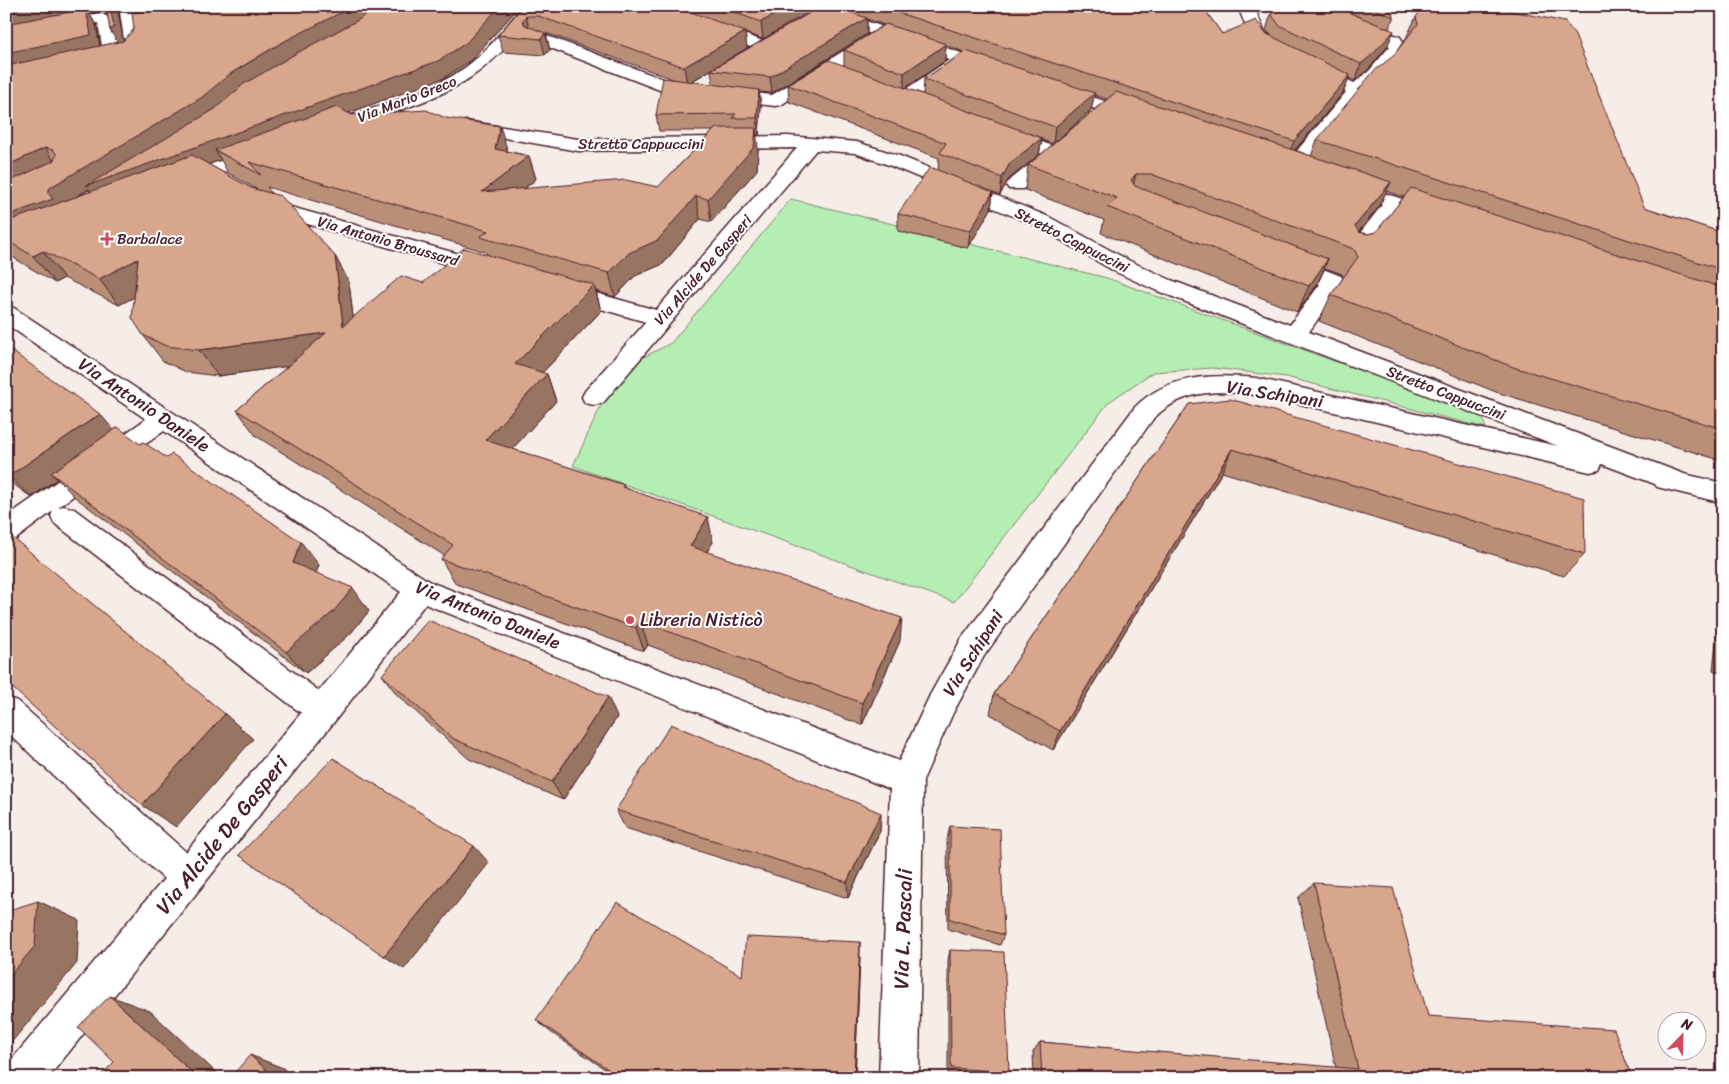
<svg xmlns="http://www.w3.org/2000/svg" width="1729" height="1084" font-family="Sriracha,sans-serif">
<rect width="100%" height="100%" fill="#f7ede8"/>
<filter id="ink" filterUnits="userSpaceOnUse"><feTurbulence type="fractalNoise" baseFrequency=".02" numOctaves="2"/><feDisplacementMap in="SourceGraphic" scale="10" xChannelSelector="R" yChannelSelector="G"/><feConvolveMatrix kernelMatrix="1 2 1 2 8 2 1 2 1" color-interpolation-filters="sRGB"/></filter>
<g filter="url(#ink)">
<polygon fill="#b4eeb3" stroke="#7f866f" points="791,199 901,226 898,231 968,248 970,244 1107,278 1482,415 1486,428 1286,377 1213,368 1153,372 1109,402 954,602 573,466 617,371 671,343"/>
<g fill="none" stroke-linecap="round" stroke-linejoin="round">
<g stroke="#4a1f2b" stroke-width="3">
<g id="minor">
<path d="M119,6h16l7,42c-7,10 -25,15 -36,13l-2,-4 -6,-34 -92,18v-10l95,-18 13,8 5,28 6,-3z"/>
<path d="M523,6h16c-49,70 -85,87 -163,112 -14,5 -33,15 -47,12l-3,-4 3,-4c49,-16 107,-28 148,-64 17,-15 31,-34 46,-52z"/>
<polygon points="643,6 666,6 763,41 788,28 796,33 764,52 646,9"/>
<polygon points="797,6 821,6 997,65 999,69 997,73 991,74 962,65 912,101 900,101 897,97 900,93 949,60 883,38 840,67 858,73 861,77 858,81 852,82 826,74 781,105 775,106 670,94 530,40 528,37 530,34 542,34 679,85 772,95 871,34 800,9"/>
<path d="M1238,6h16l10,25 19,19 -2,3c-24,6 -37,-30 -43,-47z"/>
<polygon points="1355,20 1400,37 1406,46 1381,79 1363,94 1299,173 1285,173 1282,169 1285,165 1346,92 1307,73 1305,69 1307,65 1319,65 1354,83 1369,71 1390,46 1349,28 1347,25 1349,22"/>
<polygon points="1058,86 1142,113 1145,117 1142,121 1136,122 1052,95 1049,91 1052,87"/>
<path d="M466,121l112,18 210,-3 69,6 43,14 149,61 81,44 41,19 119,45 30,-41 -42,-17 -4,-5 4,-5 7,-1 7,1 49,19 3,5 -35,51 375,142 39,9v20l-66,-16 -2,-3 -53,-20 -3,6 -9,2 -311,-73c-45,-8 -91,-16 -126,20l-169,237 -31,57 -30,67 -4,298h-40l11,-289 -465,-185 -91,118 -286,356h-42l2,-14 156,-185 -158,-148v-34l11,4 169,151 115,-139 -247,-190 -3,-7 2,-5 -37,28 -10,3v-25l140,-98 -140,-95v-18l8,2 416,274 469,179 31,-66 32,-57 173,-231c33,-33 78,-33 121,-29l302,68 -403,-156 -41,-19 -79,-46 -149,-61 -31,-11 -39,-3 -213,253 -9,2 -9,-2 -3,-6 3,-6 61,-69 -90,-26 -3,-5 3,-5 8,-2 92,26 141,-162 -219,3 -118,-21 -3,-4 3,-4zM164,431l237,161 -82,99 -245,-182 -10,-3 -6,1z"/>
<path d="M1005,129l48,17c10,-9 17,-18 30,-15l3,4 -63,54h-14l-3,-4 3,-4 33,-27 -43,-16 -3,-4 3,-4z"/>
<polygon points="259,147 266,149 268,153 266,157 189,185 175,185 172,181 175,177"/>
<polygon points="1347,181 1442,212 1445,216 1442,220 1435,222 1398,211 1362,256 1355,258 1348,256 1345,252 1382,205 1340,191 1337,187 1340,183"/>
<polygon points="262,196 280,204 495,264 498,269 495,274 487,276 266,212 252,202 255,198"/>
</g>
</g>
<use href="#minor" fill="#fff" fill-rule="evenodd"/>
</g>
<g fill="#ba8f78" stroke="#4a1f2b" fill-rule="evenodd">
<path d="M6,6h111l6,35 11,-12 2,-17 -3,-6h387l-49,54 -27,18 -96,35 4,2 155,34v2l22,5 7,23 -12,10 134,-2 55,-56h-54l-3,-16 17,-36 -127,-46 4,17 -5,5 -42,-3 -5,-17 25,-29h284v7l-44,26 -18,-6 2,15 -56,34 22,2 -2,-14 111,-64h380l20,28 43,-1 6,2 -5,-5 5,-16 19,-8h98l6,11 -5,12 -2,18 -19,23 -13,11 -6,-3 -6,15 -48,57 16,6 6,-16 76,-84 13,-18 10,-21 228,190 79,26v228l-227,-69 -177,-71 12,-26 12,-17 -1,-4 -17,-6 -8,17 -20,27 -196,-79 3,-13 -79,-30 3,-25 79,-66 -13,-4 -3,15 -38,34 -11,-4 -3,15 -31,25 -8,15 -7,-3 -2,17 -23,39 -70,-17v-17l40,-44 1,-12 -150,-56 -1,-17 56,-20v-15l40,-25 -17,-6v15l-95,59 -13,-1 2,14 -2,29h-3l2,15 -1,20 -46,52 -11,-3 -37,45 -28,12 -20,21 -19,-6 5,20 -59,62 5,1 9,27 -44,48 112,36v2l89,55 -6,10 193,89 -38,84 -214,-80 -4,6 -188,-67 -15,-25 4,-3 -189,-120 -19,-26 51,-44 -70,10 -32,-4 -23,-11 -20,-26 -9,-38 -15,8 -55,-27 -9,5 -46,-28 -3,-4zM101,11l7,5 2,14 8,12 -18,4 -4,-21 -7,-12zM946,45l18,7 -40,27 -1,15 -18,-6 40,-27zM221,160l7,13 30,17 -7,-2 -43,-24zM267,187l219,65 1,2 -64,29 -70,34 -4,-35 -14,-26 -64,-63zM89,190l1,2 -13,4zM1386,191l18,6 -28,35 -8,2 -9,-2 20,-25z"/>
<polygon points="6,347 114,430 140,444 319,565 316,573 369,611 350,634 306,673 75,497 57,479 31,497 6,479"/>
<polygon points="1189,404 1585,554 1564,576 1222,472 1053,750 990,714 994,694"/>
<polygon points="1723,619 1723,675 1713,670 1718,623"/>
<polygon points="382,675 617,717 563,800 469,759 398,696"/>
<polygon points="616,810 881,813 880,831 848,898 625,828"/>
<polygon points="950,826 1004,935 1000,945 948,929 947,839"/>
<polygon points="1314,883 1428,1016 1632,1078 1034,1078 1033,1052 1040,1042 1336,1068 1298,898"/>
<polygon points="950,950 1009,1072 1004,1078 948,1074 948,960"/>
<polygon points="860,956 855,1078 618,1078 549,1031 536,1020 742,976"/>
</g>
<g fill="#977462" stroke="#4a1f2b">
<polygon points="30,6 98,6 101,11 89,13 96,25 101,52 6,72 6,11"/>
<polygon points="110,6 117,6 124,44 120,47 110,30"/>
<polygon points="133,6 190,6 139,17"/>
<polygon points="351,6 520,6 471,60 444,78 228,157 215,150 221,160 99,204 89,189 6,239 6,216 47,192 51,187 230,74 281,43"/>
<polygon points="790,6 807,6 807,13 763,39 761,22"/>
<polygon points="526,16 530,32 526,38 522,21"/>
<polygon points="867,18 867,34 772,93 770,77"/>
<polygon points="1394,31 1387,47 1368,70 1355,81 1361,64"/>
<polygon points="745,32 747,48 687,84 684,67"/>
<polygon points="545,33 550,50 545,55 541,39"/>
<polygon points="946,44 945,61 904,89 904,73"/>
<polygon points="1350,75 1343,93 1287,159 1294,141"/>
<polygon points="759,90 761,106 759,135 757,118"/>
<polygon points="1095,93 1091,110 1053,144 1055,127"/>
<polygon points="500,126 507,149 502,172 495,149"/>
<polygon points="756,128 758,150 757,170 711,222 708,199"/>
<polygon points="1042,138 1039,155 1008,180 1000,195 1002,178 1010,163"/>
<polygon points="45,148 57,165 6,190 6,166"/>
<polygon points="529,156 536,179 491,215 482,192"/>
<polygon points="1136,174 1130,199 1131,180"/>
<polygon points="1391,182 1379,207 1347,246 1355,226"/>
<polygon points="993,192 991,209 968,248 970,231"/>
<polygon points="696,196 700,219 663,264 635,276 615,297 609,273 629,253"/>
<polygon points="43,251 64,278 55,283 33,256"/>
<polygon points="335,256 349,282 357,352 343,326"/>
<polygon points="138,259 157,285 119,305 99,279"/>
<polygon points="1328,259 1317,285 1297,312 1309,286"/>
<polygon points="594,285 601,311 525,391 515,364"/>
<polygon points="326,333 341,359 218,376 199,350"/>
<polygon points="6,339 9,343 6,345"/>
<polygon points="547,374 556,401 497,466 485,440"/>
<polygon points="100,414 119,436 51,473 57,479 31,497 9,476"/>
<polygon points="1232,449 1222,472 1053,750 1060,731"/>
<polygon points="708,517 713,542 695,570 690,546"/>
<polygon points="301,542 319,565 311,586 293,563"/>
<polygon points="353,588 369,611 350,634 306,673 286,652"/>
<polygon points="902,618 900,641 862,725 862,703"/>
<polygon points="640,621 648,645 644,651 636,628"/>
<polygon points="608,697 617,717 563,800 552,782"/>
<polygon points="225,714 253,739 176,827 142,805"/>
<polygon points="881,813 880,831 848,898 847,882"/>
<polygon points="474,846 489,863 404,969 384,956"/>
<polygon points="38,901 79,920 77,963 6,1049 6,980"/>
<polygon points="860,942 860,956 855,1078 854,1078"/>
<polygon points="110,996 150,1011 222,1078 198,1078"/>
<polygon points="250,1055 283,1068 294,1078 275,1078"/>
</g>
<g fill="#d8a68c" stroke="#4a1f2b">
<polygon points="6,6 30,6 6,11"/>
<polygon points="106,6 110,6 114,27 110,30"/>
<polygon points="167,6 351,6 346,10 281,43 230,74 201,98 51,187 47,192 53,199 6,216 6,183 53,161 57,154 53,150 45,148 6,166 6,66 123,41 134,29 132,13"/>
<polygon points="374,6 500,6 466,43 438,61 86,186 215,109 244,84 295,54 360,19"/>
<polygon points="523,6 675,6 745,32 684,67 538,16 526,16 522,21 525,25 545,33 541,39 498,35"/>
<polygon points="716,6 790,6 761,22"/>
<polygon points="822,6 832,6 867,18 770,77 711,70"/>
<polygon points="877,6 1202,6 1222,34 1256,20 1265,33 1350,75 1294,141"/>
<polygon points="1290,6 1333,6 1394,31 1374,53 1361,64 1279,25 1271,14"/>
<polygon points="1366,6 1388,6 1394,17"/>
<polygon points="1424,6 1488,6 1565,22 1574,33 1644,207 1723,233 1723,270 1317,140 1373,72 1393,56 1418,24 1416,17"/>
<polygon points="86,9 91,35 6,53 6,24"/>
<polygon points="886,24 946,44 904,73 844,50"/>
<polygon points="966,51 1095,93 1055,127 924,79"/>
<polygon points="829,60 1042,138 1010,163 1002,178 940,153 946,143 788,85"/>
<polygon points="663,78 759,90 757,118 732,118 736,114 656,115"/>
<polygon points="1116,92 1391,182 1355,226 1359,232 1368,234 1376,232 1411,188 1723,288 1723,429 1513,367 1331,295 1358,257 1354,249 1151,174 1136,174 1131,180 1135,186 1328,259 1309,286 1107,207 1117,198 1028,165"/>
<polygon points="337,107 352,115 426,110 446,118 500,126 495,149 529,156 482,192 626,180 658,187 716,128 756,128 754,147 708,199 696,196 658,240 629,253 609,273 480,237 488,231 249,162 261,175 215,150"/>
<polygon points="192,155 251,188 281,196 335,256 343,326 401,276 423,283 464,248 594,285 515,364 547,374 485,440 624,485 622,487 708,517 690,546 902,618 862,703 640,621 636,628 441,559 453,545 237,410 326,333 199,350 166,346 143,335 132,318 138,259 99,279 43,251 33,256 6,240 6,222"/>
<polygon points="930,167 993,192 970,231 898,214"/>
<polygon points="6,347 100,414 9,476 6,474"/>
<polygon points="1230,399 1584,498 1585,554 1232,449 1060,731 994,694 1189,404"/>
<polygon points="118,427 140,444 143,442 167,458 172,454 301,542 293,563 353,588 333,612 286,652 51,473"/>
<polygon points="6,532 225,714 142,805 6,682"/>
<polygon points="428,620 608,697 552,782 454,739 382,675"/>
<polygon points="671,724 881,813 847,882 616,810"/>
<polygon points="333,758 474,846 384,956 239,855"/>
<polygon points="950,826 1000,829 1004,935 950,919"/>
<polygon points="1314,883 1393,888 1428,1016 1614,1029 1632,1078 1042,1078 1040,1042 1358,1069"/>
<polygon points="38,901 35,946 6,980 6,911"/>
<polygon points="617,902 742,976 746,937 860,942 854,1078 621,1078 536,1020"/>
<polygon points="950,950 1004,952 1009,1072 951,1068"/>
<polygon points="110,996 198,1078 98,1078 114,1062 78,1027"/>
<polygon points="250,1055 275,1078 230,1078"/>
</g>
</g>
<g fill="#d1495b" stroke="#fff" stroke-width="2">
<path d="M104.5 231.5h5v5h5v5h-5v5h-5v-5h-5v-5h5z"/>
<circle cx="630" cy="620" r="5"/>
</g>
<g text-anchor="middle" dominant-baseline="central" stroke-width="4" stroke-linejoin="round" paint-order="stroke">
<g font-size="15" fill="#4a1f2b" stroke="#fff">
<text transform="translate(407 99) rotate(-21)">Via Mario Greco</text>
<text x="641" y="144">Stretto Cappuccini</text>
<text transform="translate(1072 240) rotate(27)">Stretto Cappuccini</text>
<text transform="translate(388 241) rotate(16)">Via Antonio Broussard</text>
<text transform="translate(703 270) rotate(-49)">Via Alcide De Gasperi</text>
<text transform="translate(1446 393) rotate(21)">Stretto Cappuccini</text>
</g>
<g font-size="15" fill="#4a1f2b" stroke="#fff" text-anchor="start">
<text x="117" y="239">Barbalace</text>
</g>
<g font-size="18" fill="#4a1f2b" stroke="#fff">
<text transform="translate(1275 394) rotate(9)">Via Schipani</text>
<text transform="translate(144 405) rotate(34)">Via Antonio Daniele</text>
<text transform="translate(488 615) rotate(22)">Via Antonio Daniele</text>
<text transform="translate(973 653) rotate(-58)">Via Schipani</text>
</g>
<g font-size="18" fill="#4a1f2b" stroke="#fff" text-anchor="start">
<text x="640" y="620">Libreria Nisticò</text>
</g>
<g font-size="21" fill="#4a1f2b" stroke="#fff">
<text transform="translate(222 835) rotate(-51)">Via Alcide De Gasperi</text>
<text transform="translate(903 929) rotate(-88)">Via L. Pascali</text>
</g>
</g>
<rect width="1729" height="1084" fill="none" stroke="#fff" stroke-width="25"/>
<rect x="12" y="12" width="1704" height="1059" fill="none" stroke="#4a1f2b" stroke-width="2" filter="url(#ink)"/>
<g transform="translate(1682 1036) rotate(23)"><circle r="24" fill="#ffffff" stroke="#b7a5aa"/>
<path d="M0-4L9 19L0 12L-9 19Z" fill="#d1495b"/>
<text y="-8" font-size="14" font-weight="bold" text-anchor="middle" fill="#4a1f2b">N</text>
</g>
</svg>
